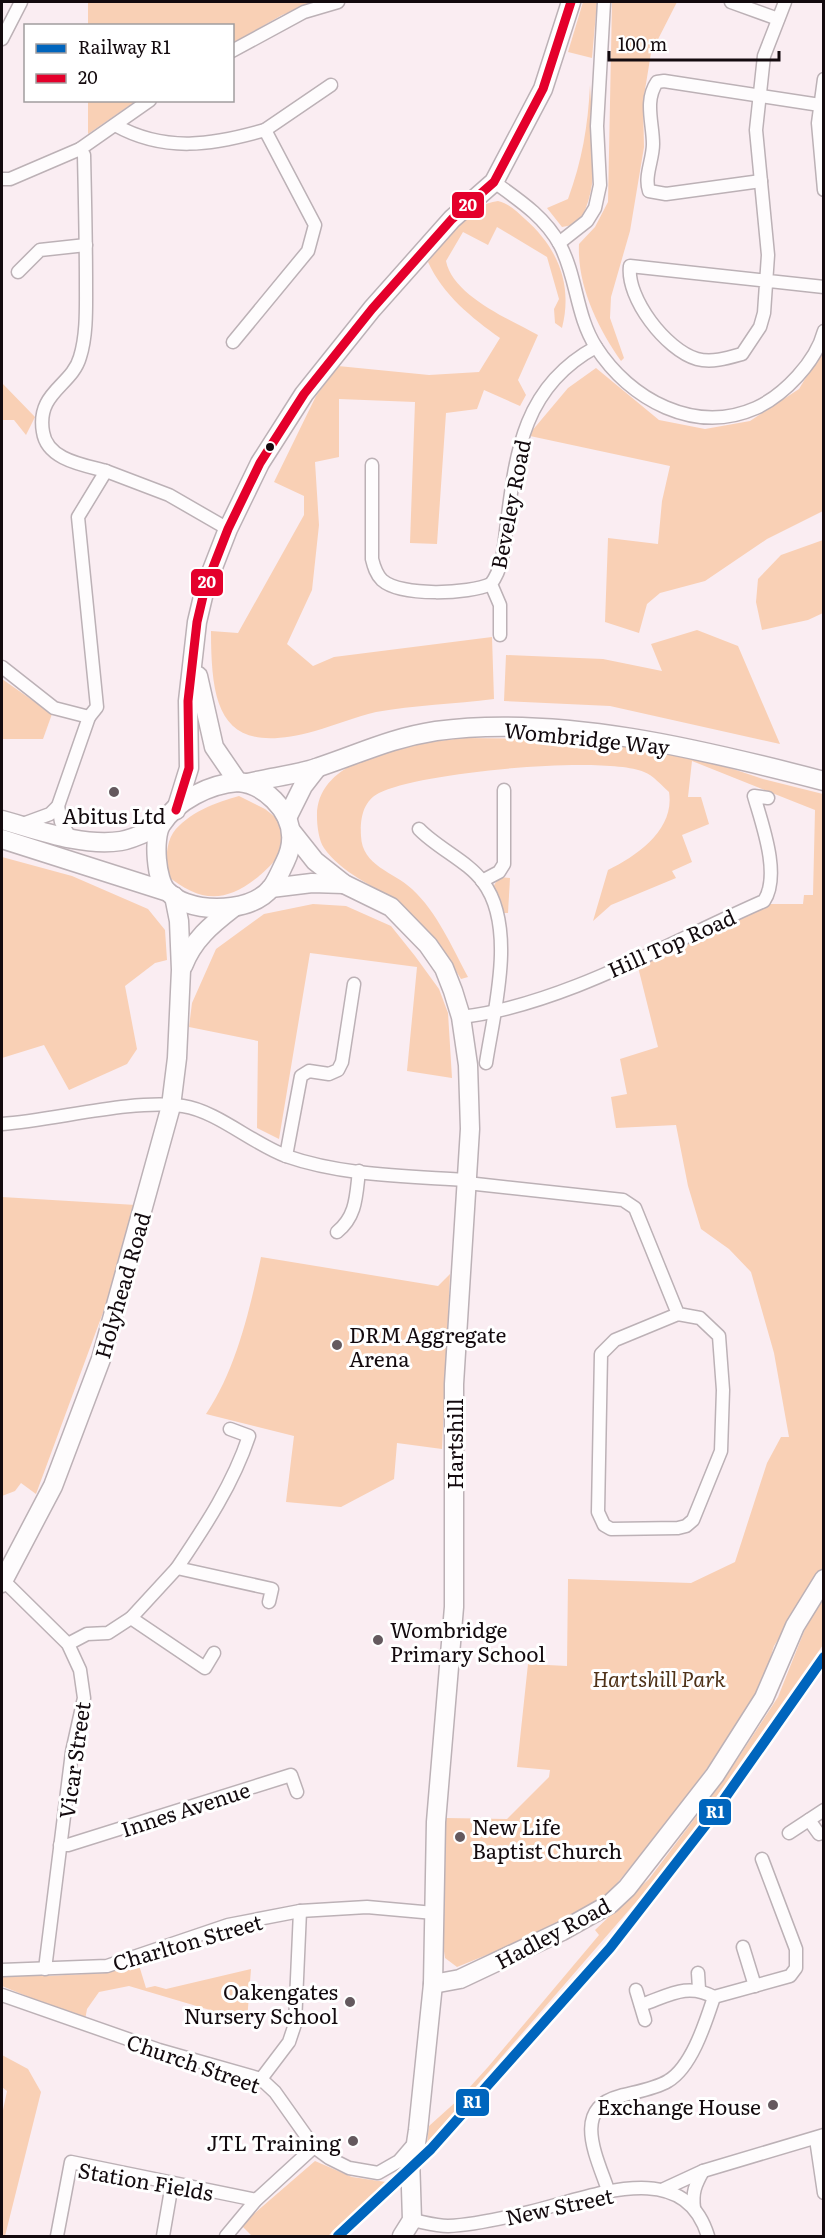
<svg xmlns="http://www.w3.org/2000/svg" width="825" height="2238" font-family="Literata,serif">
<rect width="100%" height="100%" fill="#faedf2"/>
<g fill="#f9d0b5">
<polygon points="88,2 319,2 282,15 233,43 232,26 88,26"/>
<polygon points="583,2 597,2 592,58 568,52"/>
<path d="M612,2h65l-26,51 -8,49 1,45 -14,84 -19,66 -1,21 14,40 -3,3c-23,-33 -44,-75 -42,-117l16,-17 13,-25z"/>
<path d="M590,85c2,45 13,99 -12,139l-16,3 -15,-19 21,-9c14,-38 20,-73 22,-114z"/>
<polygon points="88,101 88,100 136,101 88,134"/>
<path d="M498,201c12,3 18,10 27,18 33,29 48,66 37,109l-7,-5 -1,-14 5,-10 -12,-42 -50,-30 -9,18 -25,-13 -17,29c7,35 63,58 92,74l-20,45 8,15 -6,11 -36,-16 -7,19 -31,4 -9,131 -27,-1 5,-141 -76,-3v58l-24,5 4,63 -7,65 -25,54 26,22 21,-9 158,-20 2,62c-39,5 -80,6 -118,13 -21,5 -41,13 -61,19 -93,26 -104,-20 -104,-100l27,2 66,-118v-19l-30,-14 42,-86 22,-30 91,9 50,-3 21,-34c-28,-20 -57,-43 -72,-76 19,-23 38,-57 70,-61z"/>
<polygon points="823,349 823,511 767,539 705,581 660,593 647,604 639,633 605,622 608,538 658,544 662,501 670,466 530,436 531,432 568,388 596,368 659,420 705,429 750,421 799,389"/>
<polygon points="2,383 35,417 26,435 14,420 2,420"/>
<polygon points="823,540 823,613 808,620 762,630 756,602 758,579 781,555"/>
<polygon points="697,630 738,646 780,744 610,706 504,701 506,655 603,659 662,671 651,644"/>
<polygon points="2,679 52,714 43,739 2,739"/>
<path d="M464,738l98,1 70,6 59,10 72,24 60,15v775l-49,77 -10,33 -21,39 -71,99 -68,82 -38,24 -109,44 -12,-9 -4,-27 5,-113 61,1 42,-42 1,-7 -33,-3 11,-103 39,2 1,-87 123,4 44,-21 32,-99 14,-26h8l-15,-84 -23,-81 -22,-23 -28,-20 -13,-43 -12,-61 -60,3 -5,-31 16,-3 -7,-35 38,-12 -20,-80 131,-63h34l1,-9h9l2,-85 -123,-49 -4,36h13l8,27 -27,11 10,27 -20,9 4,7 -65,27 -18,16 15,-51c30,-15 67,-41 61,-78 -7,-6 -16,-17 -25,-20 -40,-17 -225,0 -265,21 -16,8 -19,26 -18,43 1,30 33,36 51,53 25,23 40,58 56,88l-7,2c-18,-29 -37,-55 -64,-76 -23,-18 -56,-30 -73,-55 -5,-7 -7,-22 -7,-31 -2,-63 101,-74 147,-79z"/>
<path d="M239,796l26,13 14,11c1,8 4,21 2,28 -2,11 -16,23 -23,29 -35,28 -59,24 -92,-2 0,-13 0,-32 7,-42 14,-20 44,-31 66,-37z"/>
<polygon points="2,857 72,876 148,909 165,930 167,960 155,963 125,986 137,1049 127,1064 69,1090 44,1045 2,1058"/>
<polygon points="499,877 510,878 508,913 501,913 493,887"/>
<polygon points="313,904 346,906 391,926 415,956 439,989 448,1013 452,1078 407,1071 417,967 310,953 279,1139 257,1128 258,1041 189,1027 192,1003 216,949 264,914"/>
<polygon points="2,1197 136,1205 108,1299 36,1494 21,1483 15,1491 2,1496"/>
<path d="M261,1257l177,29 12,-12 -8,175 -45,-6 -3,36 -53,28 -55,-5 8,-66 -88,-22c30,-44 44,-105 55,-157z"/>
<polygon points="823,1600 823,1645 669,1864 427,2143 429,2126 459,2099 488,2067 599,1935 595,1930 649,1879 723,1781 778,1697 807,1624"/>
<polygon points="138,1962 146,1988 155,1986 166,1989 251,1969 247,2021 129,1986 99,1992 87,2009 85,2020 2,1986 2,1974 46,1976 105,1973"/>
<polygon points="2,2055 28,2069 41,2092 5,2236 2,2236 2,2115 7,2091 2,2087"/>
<polygon points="315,2161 352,2177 386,2182 328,2236 252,2236 241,2225"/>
</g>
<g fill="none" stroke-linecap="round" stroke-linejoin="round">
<g stroke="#bcb1b6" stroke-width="15">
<g id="street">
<polyline points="731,2 778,19"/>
<path d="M785,2l-21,54 -8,74 12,125 -4,58 -4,14 -18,27c-14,4 -30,9 -45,5 -31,-9 -71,-61 -67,-93l194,21"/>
<polyline points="2,39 21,2"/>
<polyline points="232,51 304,12 338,2"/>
<polyline points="824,79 818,123 824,190"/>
<path d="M115,125c50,28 98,20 150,5l50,95 -7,26 -75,91"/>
<polyline points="265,130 331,85"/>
<path d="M80,149l4,6c1,43 2,86 2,129 0,23 1,51 -6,73 -8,29 -44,35 -37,75 4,28 41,33 63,39"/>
<polyline points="2,179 10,179 80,149 150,100"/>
<path d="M761,181l-95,13 -17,-3c-5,-15 4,-31 4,-47 0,-21 -9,-43 4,-62l7,-1 156,24"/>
<path d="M494,182c25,18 51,35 66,63 17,32 16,71 36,102 34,53 99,88 160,61 28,-13 60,-46 68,-77"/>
<polyline points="559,243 587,221 595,208 600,185 597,126 604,2"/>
<polyline points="18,272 40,250 86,245"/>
<path d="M372,465v94c2,8 4,15 10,21 19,17 87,14 109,4"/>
<path d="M500,635v-30l-9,-21c13,-18 13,-39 16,-61 9,-72 17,-137 89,-176"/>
<polyline points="2,667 54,708 89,717 58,806 50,814 20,825"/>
<polyline points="89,717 97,707 78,517 106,471 169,495 228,529"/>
<polyline points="58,806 61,822 70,837"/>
<path d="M419,829c18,19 50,33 64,53 34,45 11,129 3,181"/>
<polyline points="482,881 499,872 504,864 504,790"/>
<path d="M461,1017c99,-11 211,-76 303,-116 17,-26 -2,-77 -10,-105l14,2"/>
<path d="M2,1124c55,-4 127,-25 181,-18 34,5 70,38 103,50 57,20 122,20 181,24"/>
<polyline points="286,1156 301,1076 309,1071 329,1074 338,1070 342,1062 354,984"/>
<polyline points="467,1183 623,1200 635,1208 678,1314 700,1318 719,1336 723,1390 721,1451 693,1520 686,1526 678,1528 611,1529 604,1525 598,1512 601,1354 615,1340 678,1314"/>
<path d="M337,1232c20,-16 19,-37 22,-61"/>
<path d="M230,1429l19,7c-16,48 -43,89 -72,132l95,21 -3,13"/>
<polyline points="177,1568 131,1618 205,1668 214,1653"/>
<polyline points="3,1580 68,1644 80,1670 84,1698 72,1752 45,1969"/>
<polyline points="68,1644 87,1634 108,1633 131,1618"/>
<polyline points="809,1820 819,1834"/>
<polyline points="789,1833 824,1810"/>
<polyline points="60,1845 68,1845 291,1775 297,1792"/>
<polyline points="743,1947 755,1986"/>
<polyline points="2,1970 107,1966 228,1925 300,1911 367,1907 434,1913"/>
<polyline points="698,1973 699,1989"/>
<polyline points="636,1990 645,2020"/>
<polyline points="2,1995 159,2050 261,2079 275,2092 314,2147 329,2158 349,2168 378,2173 399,2161 411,2147"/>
<polyline points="714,1997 790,1976 796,1968 796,1949 762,1859"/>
<path d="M641,2005c27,-9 46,-23 73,-8"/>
<polyline points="261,2079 289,2042 295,2024 300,1911"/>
<polyline points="816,2139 824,2193"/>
<polyline points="664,2189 703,2171 824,2135"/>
<path d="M609,2193c-11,-34 -39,-84 11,-97 15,-4 35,-7 48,-15 24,-14 38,-60 46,-84"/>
<path d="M694,2208c-2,-15 1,-23 9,-37"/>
<path d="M412,2220c11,2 24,6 36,6 26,-1 56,-8 81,-14 58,-13 154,-58 179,24"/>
<polyline points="57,2236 71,2162 256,2200"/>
<polyline points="163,2236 172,2184"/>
<polyline points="226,2236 256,2200 314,2147"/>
</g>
</g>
<g stroke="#bcb1b6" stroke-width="21">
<g id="secondary">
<polyline points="198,676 214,747 238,782"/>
<path d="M238,782c14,1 26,8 36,18 18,18 22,40 11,62 -4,8 -8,18 -13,25 -18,23 -60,25 -86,16 -6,-2 -14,-7 -19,-12 -11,-10 -14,-53 -6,-66 16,-25 49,-41 77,-43z"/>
<path d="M248,783c23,-6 49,-8 71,-16 42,-14 72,-29 117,-36 123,-17 269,19 388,50"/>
<polyline points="176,810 189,768 188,701 197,622 205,588 228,529 260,463 304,394 372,309 452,219 494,182 543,89 571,2"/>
<polyline points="287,818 303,786 317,768"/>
<path d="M2,820c36,10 81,27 119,21 13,-2 27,-10 39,-15"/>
<polyline points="292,832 315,861 344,884 391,907 428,945 444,968 453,991 461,1017 468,1065 470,1129 454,1384 454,1607 436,1822 433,1984 418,2130 415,2150 410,2157 412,2220 402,2236"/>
<polyline points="2,839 165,891"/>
<polyline points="271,888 312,883 344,884"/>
<path d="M183,966c10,-26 28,-41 50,-58"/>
<polyline points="2,1583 53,1486 101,1359 171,1106 177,1058 181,970 179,921 174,896"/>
<polyline points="433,1984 460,1979 562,1931 610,1904 627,1888 715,1775 764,1698 795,1626 824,1579"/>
</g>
</g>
<use href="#street" stroke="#fefcfd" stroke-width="12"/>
<use href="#secondary" stroke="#fefcfd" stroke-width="18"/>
<g stroke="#fff" stroke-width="14">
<polyline id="bus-1" points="176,810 189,768 188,701 197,622 205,588 228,529 260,463 304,394 372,309 452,219 494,182 543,89 571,2"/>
</g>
<use href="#bus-1" stroke="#e4002b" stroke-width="9"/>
<g stroke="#fff" stroke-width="15">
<polyline id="rail-1" points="338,2236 431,2149 610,1948 708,1822 824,1657"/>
</g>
<use href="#rail-1" stroke="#0065bd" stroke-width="10"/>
</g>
<circle fill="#130a0e" stroke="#fff" stroke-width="2" cx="270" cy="447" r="5"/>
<g fill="#64595e" stroke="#fff" stroke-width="2">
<circle cx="114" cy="792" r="6"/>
<circle cx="337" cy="1345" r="6"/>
<circle cx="378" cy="1640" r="6"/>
<circle cx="460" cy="1837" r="6"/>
<circle cx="350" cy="2002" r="6"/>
<circle cx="773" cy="2105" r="6"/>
<circle cx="353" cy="2141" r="6"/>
</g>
<g text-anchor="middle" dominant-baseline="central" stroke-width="6" stroke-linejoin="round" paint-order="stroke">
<g font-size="21" fill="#130a0e" stroke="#fff">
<text transform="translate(509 504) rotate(-79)">Beveley Road</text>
<text transform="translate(587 737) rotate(6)">Wombridge Way</text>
<text transform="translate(671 942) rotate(-24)">Hill Top Road</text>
<text transform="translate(121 1285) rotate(-74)">Holyhead Road</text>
<text transform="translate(453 1444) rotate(-90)">Hartshill</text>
<text transform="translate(73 1760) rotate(-82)">Vicar Street</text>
<text transform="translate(185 1808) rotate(-18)">Innes Avenue</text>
<text transform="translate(552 1932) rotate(-28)">Hadley Road</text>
<text transform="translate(187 1941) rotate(-16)">Charlton Street</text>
<text transform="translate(194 2062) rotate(19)">Church Street</text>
<text transform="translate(146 2180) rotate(10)">Station Fields</text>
<text transform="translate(559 2205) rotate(-12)">New Street</text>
</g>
<g font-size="21" fill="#130a0e" stroke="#fff" text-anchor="start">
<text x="114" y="814" text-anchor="middle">Abitus Ltd</text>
<text x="349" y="1333">DRM Aggregate<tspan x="349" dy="24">Arena</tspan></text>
<text x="390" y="1628">Wombridge<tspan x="390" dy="24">Primary School</tspan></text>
<text x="472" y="1825">New Life<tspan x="472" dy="24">Baptist Church</tspan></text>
<text x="338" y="1990" text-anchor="end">Oakengates<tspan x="338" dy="24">Nursery School</tspan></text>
<text x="761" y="2105" text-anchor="end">Exchange House</text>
<text x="341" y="2141" text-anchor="end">JTL Training</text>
</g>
<g font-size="21" font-style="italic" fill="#4f3218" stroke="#fff">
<text x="659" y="1677">Hartshill Park</text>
</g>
</g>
<g stroke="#fff" stroke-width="2">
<rect x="451" y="191" width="34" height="28" rx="6" fill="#e4002b"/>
<rect x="190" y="568" width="34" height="29" rx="6" fill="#e4002b"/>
<rect x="698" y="1798" width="34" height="28" rx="6" fill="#0065bd"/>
<rect x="455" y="2088" width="35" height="29" rx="6" fill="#0065bd"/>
</g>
<g font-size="16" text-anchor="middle" font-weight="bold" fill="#fff">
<text x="468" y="211">20</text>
<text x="207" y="588">20</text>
<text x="715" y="1818">R1</text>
<text x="472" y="2108">R1</text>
</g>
<rect width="825" height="2238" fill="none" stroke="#130a0e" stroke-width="6"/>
<rect x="24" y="24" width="210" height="78" fill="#ffffff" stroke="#a19d9f" stroke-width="1.5"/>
<rect x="36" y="44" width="30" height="9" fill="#0065bd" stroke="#a19d9f" stroke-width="1.5"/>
<text x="78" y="54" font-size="18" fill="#130a0e">Railway R1</text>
<rect x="36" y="74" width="30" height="9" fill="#e4002b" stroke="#a19d9f" stroke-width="1.5"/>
<text x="78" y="84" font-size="18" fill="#130a0e">20</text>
<path d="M609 51v9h170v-9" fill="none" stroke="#130a0e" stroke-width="3"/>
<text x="618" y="51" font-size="18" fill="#130a0e" stroke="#ffffff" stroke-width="4.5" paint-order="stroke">100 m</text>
</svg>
